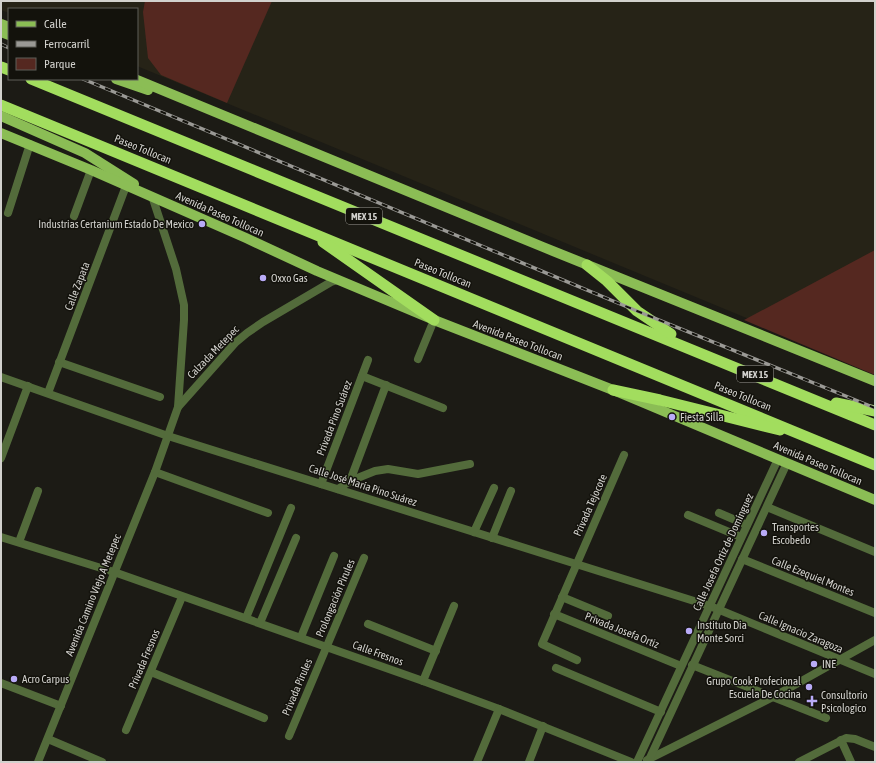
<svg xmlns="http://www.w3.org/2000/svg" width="876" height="763" font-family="'Asap Condensed',sans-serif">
<rect width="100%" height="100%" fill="#1c1b15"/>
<polygon fill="#262317" points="1,1 875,1 875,371 137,66 137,9 9,9 9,13 1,10"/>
<g fill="#552820">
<polygon points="145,1 272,1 227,103 161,75 148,58 143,12"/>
<polygon points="875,250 875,375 744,320"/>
</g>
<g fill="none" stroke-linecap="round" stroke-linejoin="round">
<g stroke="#536b3b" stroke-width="8">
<polyline points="153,199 176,269 184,305 184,320 178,407"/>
<polyline points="8,213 30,144"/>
<polyline points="74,216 91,170"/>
<polyline points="418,359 434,320"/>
<polyline points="59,362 160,397"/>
<polyline points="362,376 443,408"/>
<polyline points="1,377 168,436 710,606 875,674"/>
<polyline points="48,393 126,186"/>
<polyline points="1,458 28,386"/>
<polyline points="155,472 268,513"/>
<polyline points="350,481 386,385"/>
<polyline points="321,484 368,360"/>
<polyline points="338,489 350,481 375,471 388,469 418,474 470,464"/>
<polyline points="767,507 875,552"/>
<polyline points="719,513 747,525"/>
<polyline points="688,515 741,537"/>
<polyline points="474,532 494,488"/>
<polyline points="1,537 114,572 423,681 499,709 631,762"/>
<polyline points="492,538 511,491"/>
<polyline points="19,542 38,491"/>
<polyline points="742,559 875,613"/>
<polyline points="562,597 608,616"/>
<polyline points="554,614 681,666"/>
<polyline points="246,618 291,508"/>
<polyline points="260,623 296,538"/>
<polyline points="368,624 436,651"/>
<polyline points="301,637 334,556"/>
<polyline points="577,660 542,644 624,455"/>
<polyline points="692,665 826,718"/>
<polyline points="556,668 661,712"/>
<polyline points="151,672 264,718"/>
<polyline points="423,681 454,606"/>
<polyline points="1,683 61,706"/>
<polyline points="126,730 182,597"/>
<polyline points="289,736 364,558"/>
<polyline points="48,739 102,762"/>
<polyline points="841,740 851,762"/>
<polyline points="647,760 773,697 875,640"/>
<polyline points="38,762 155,472 178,407 235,343 247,333 263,322 331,282 338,280"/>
<polyline points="477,762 499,709"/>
<polyline points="529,762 543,726"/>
<polyline points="637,762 778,459"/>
<polyline points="648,762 787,463"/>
<polyline points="799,762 846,738 855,739 875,747"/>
</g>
<g stroke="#8bbd55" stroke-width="10">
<polyline points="1,24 9,27"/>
<polyline points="1,32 9,35"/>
<polyline points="116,79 148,90"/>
<polyline points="135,79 543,247 875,381"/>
<polyline points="1,116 85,153 134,184"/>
<polyline points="1,133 91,170 246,238 317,271 434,320 613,390 875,500"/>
</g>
<g stroke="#a2dd5e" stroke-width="11">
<polyline points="1,67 9,70"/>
<path d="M31,79c281,116 563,229 844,346"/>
<polyline points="1,105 875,465"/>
<polyline points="323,242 434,320"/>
<polyline points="587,265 607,281 637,311 671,334"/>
<polyline points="613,390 660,400 780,430"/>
<polyline points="836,403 875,411"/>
</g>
<g stroke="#9a9995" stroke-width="3.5">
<g id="rail">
<polyline points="1,44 9,48"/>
<polyline points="83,79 637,311 875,408"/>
</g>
</g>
<use href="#rail" stroke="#13120c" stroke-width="2" stroke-dasharray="6" stroke-linecap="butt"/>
</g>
<g fill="#b9abf7" stroke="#13120c" stroke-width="1.5">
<circle cx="202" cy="224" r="4"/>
<circle cx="263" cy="278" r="4"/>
<circle cx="672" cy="417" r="4"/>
<circle cx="764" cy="533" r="4"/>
<circle cx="689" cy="631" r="4"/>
<circle cx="814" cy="664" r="4"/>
<circle cx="14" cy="679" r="4"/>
<circle cx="809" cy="687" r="4"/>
<path d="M810 695h4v4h4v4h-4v4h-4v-4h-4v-4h4z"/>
</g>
<g text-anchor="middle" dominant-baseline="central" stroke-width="3" stroke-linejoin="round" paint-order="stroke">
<g fill="#13120c" stroke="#999893" stroke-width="1">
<rect x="346" y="208" width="36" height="16" rx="3"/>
<rect x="737" y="366" width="36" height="16" rx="3"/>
</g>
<g font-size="10" font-weight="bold" fill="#d2d1cd">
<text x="364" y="216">MEX 15</text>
<text x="755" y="374">MEX 15</text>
</g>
<g font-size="11" fill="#d2d1cd" stroke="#13120c">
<text transform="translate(143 149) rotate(22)">Paseo Tollocan</text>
<text transform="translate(220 214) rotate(24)">Avenida Paseo Tollocan</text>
<text transform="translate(443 273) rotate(22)">Paseo Tollocan</text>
<text transform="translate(77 286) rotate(-69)">Calle Zapata</text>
<text transform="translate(518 340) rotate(21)">Avenida Paseo Tollocan</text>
<text transform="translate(213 352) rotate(-46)">Calzada Metepec</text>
<text transform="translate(743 396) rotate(22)">Paseo Tollocan</text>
<text transform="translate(334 418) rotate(-69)">Privada Pino Suárez</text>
<text transform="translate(818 463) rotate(23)">Avenida Paseo Tollocan</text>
<text transform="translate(363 485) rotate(18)">Calle José María Pino Suárez</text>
<text transform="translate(590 505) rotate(-66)">Privada Tejocote</text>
<text transform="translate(723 552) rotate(-65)">Calle Josefa Ortiz de Domínguez</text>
<text transform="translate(813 576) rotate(22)">Calle Ezequiel Montes</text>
<text transform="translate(93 595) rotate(-68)">Avenida Camino Viejo A Metepec</text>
<text transform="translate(335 598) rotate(-67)">Prolongación Pirules</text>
<text transform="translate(622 630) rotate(22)">Privada Josefa Ortiz</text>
<text transform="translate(801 632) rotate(23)">Calle Ignacio Zaragoza</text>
<text transform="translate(378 653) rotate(20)">Calle Fresnos</text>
<text transform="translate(144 659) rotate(-67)">Privada Fresnos</text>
<text transform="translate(297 687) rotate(-67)">Privada Pirules</text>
</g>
<g font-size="11" fill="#d2d1cd" stroke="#13120c" text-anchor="start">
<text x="194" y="224" text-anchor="end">Industrias Certanium Estado De Mexico</text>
<text x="271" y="278">Oxxo Gas</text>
<text x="680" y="417">Fiesta Silla</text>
<text x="772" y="527">Transportes<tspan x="772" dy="13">Escobedo</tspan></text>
<text x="697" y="625">Instituto Dia<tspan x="697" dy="13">Monte Sorci</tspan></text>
<text x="822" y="664">INE</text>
<text x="22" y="679">Acro Carpus</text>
<text x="801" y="681" text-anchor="end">Grupo Cook Profecional<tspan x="801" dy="13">Escuela De Cocina</tspan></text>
<text x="821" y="695">Consultorio<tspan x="821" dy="13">Psicologico</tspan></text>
</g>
</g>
<rect width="876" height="763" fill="none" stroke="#d2d1cd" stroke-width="4"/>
<rect x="8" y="8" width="130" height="72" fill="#13120c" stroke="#5f5e59"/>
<rect x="16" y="21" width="20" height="6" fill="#8bbd55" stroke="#5f5e59"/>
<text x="44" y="28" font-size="12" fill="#d2d1cd">Calle</text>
<rect x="16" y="41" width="20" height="6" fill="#9a9995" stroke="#5f5e59"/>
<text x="44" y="48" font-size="12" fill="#d2d1cd">Ferrocarril</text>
<rect x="16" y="58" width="20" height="12" fill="#552820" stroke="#5f5e59"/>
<text x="44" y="68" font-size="12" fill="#d2d1cd">Parque</text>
</svg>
